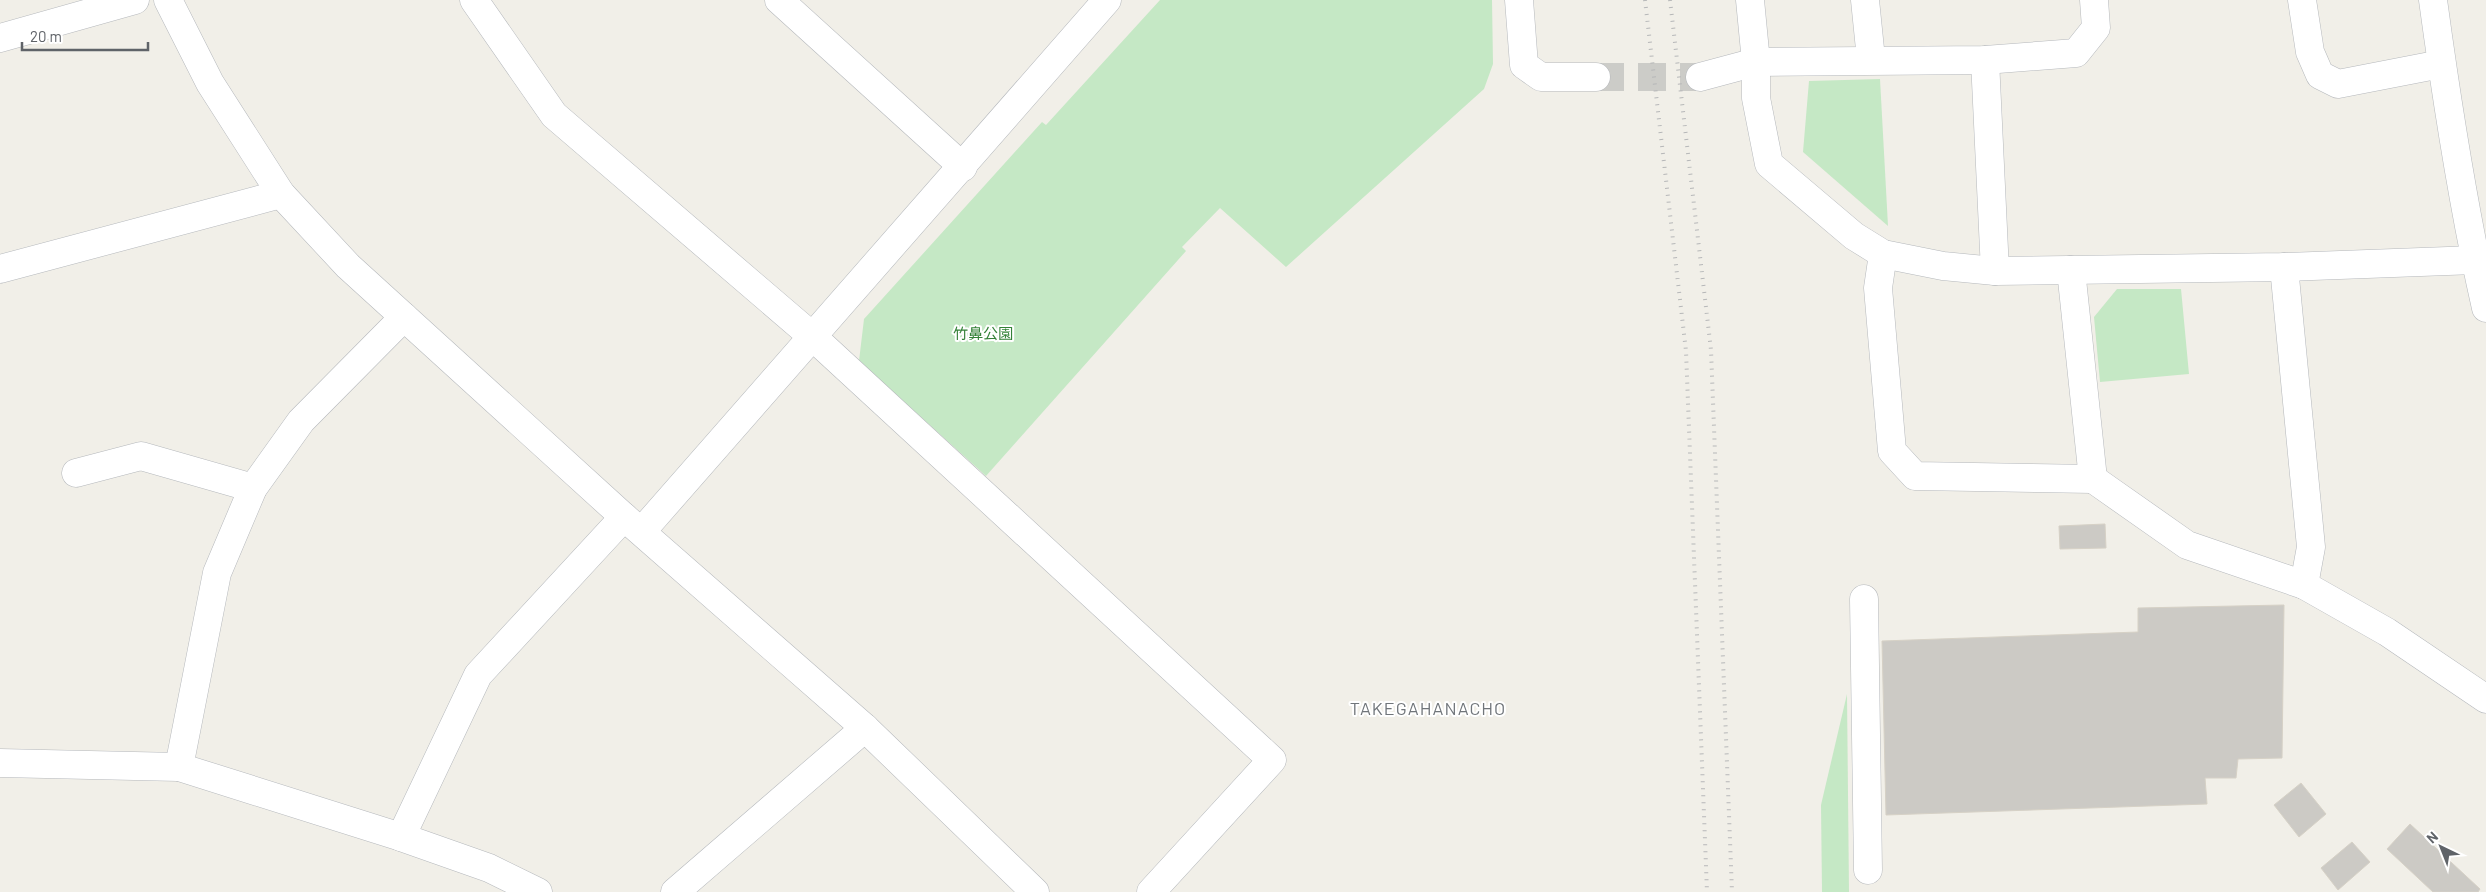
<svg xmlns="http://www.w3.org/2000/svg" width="2486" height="892" font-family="Barlow,'Noto Sans JP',sans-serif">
<rect width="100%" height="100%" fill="#f1efe8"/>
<g fill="#c5e8c5">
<polygon points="1160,0 1492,0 1493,64 1484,89 1286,267 1220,208 1182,247 1186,251 986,476 859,361 864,319 1042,122 1046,125"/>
<polygon points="1880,79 1888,226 1803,152 1809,81"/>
<polygon points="2117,289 2181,289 2189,374 2100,382 2094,317"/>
<polygon points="1847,694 1849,892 1822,892 1821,805"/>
</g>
<g fill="#cccac5" stroke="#d6d1c6">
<polygon points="2105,524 2106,548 2060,549 2059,526"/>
<polygon points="2284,605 2282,758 2238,759 2236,778 2205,778 2207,804 1886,815 1882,641 2138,632 2138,608"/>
<polygon points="2301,783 2326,814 2299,837 2274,805"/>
<polygon points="2410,824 2480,889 2478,892 2433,892 2387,849"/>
<polygon points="2352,842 2370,862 2338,890 2321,868"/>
</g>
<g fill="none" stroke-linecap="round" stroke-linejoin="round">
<polyline stroke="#ccccc8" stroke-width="28" stroke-dasharray="28 14" stroke-linecap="butt" points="1596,77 1700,77"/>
<g stroke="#b5b8bc" stroke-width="29">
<g id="minor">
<polyline points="168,0 210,83 281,194 348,266 624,517 865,728 1035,892"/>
<polyline points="474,0 554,115 813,337 1272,760 1151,892"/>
<polyline points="779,0 963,167"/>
<polyline points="1519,0 1524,65 1541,77 1596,77"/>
<polyline points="1750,0 1756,62 1756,98 1769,164 1854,236 1883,254 1943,266 1995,271 2284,267 2475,260 2486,257"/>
<polyline points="1865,0 1871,59"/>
<polyline points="2302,0 2310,52 2320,75 2338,84 2441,64"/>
<path d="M2433,0c14,103 30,207 53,308"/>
<polyline points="0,38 135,0"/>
<polyline points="1985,60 1995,271"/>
<polyline points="1700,77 1756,62 1985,60 2076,53 2096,28 2094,0"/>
<polyline points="1883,254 1878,288 1892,451 1915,476 2093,479 2071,270"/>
<polyline points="0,269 281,194"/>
<polyline points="76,473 141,456 253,488"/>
<polyline points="2093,479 2187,545 2304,585 2311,547 2284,267"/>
<polyline points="642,531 1107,0"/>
<polyline points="2304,585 2387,632 2486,699"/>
<polyline points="1864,599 1868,870"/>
<polyline points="0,763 179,767 401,837 489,868 538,892"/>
<polyline points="179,767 217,573 253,488 301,421 404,317"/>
<polyline points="401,837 478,675 624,517"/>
<polyline points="675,892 865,728"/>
</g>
</g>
<use href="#minor" stroke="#fff" stroke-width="28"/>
<g stroke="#b6b7b8" stroke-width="4" stroke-dasharray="1 6" stroke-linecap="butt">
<polyline points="1645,0 1686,351 1707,892"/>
<polyline points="1670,0 1711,350 1732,892"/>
</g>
</g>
<g text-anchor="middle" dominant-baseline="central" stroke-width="4" stroke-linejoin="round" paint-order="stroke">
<g font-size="15" fill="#348238" stroke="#fff">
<text x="983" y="333">竹鼻公園</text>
</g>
<g font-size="18" letter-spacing="1" fill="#70757a" stroke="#fff">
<text x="1428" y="708">TAKEGAHANACHO</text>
</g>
</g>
<g transform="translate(2441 847) rotate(317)" stroke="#ffffff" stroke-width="4" paint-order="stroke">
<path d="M0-4L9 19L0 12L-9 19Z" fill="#5f6368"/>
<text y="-8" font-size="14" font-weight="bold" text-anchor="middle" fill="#5f6368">N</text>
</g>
<path d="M22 42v8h126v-8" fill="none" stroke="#5f6368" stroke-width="2.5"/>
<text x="30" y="42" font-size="15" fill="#5f6368" stroke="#ffffff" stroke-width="4" paint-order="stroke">20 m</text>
</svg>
